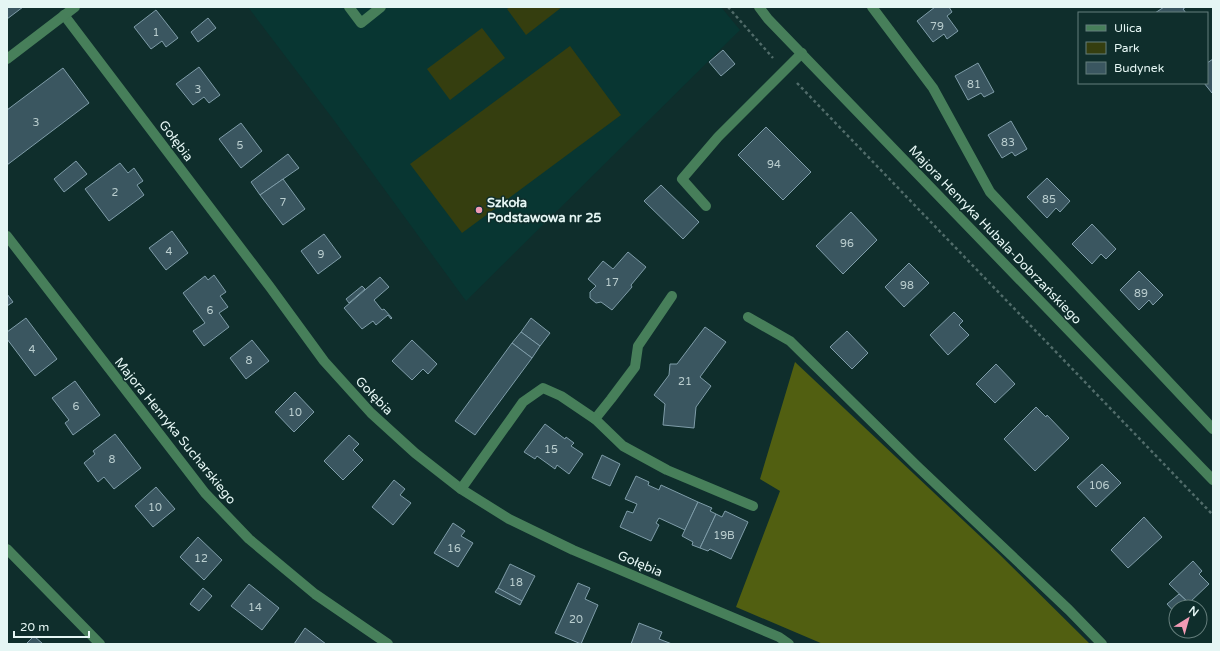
<svg xmlns="http://www.w3.org/2000/svg" width="1220" height="651" font-family="'Varela Round',sans-serif">
<rect width="100%" height="100%" fill="#0f2e2c"/>
<polygon fill="#083632" points="248,7 721,7 740,30 466,301 333,119"/>
<g fill="#353e0f">
<polygon points="510,7 562,7 526,35 507,9"/>
<polygon points="482,28 505,58 450,100 427,69"/>
<polygon points="570,46 621,115 462,233 410,164"/>
</g>
<polygon fill="#515f11" points="795,362 999,554 1090,644 823,644 736,607 780,491 760,479"/>
<g fill="#3a5660" stroke="#7f9da9">
<polygon points="7,7 23,7 7,19"/>
<polygon points="935,7 949,7 952,12 947,16 958,31 947,39 944,34 933,42 917,21"/>
<polygon points="1164,7 1186,7 1183,9 1186,13 1155,13"/>
<polygon points="156,10 178,38 166,47 162,41 151,49 134,27"/>
<polygon points="208,18 216,28 198,42 191,32"/>
<polygon points="723,50 735,64 721,76 709,62"/>
<polygon points="1213,59 1213,92 1212,93 1204,83 1207,83 1207,63"/>
<polygon points="978,63 994,92 984,97 981,93 968,100 955,76"/>
<polygon points="199,67 220,95 209,103 204,97 193,105 176,84"/>
<polygon points="63,68 89,103 7,165 7,110"/>
<polygon points="1011,121 1027,149 1015,156 1012,152 1002,158 988,135"/>
<polygon points="241,123 262,151 241,168 219,139"/>
<polygon points="766,127 811,172 783,200 738,155"/>
<polygon points="288,154 299,168 260,195 251,182"/>
<polygon points="76,161 87,174 64,192 54,179"/>
<polygon points="120,163 128,173 134,168 143,181 137,185 144,195 109,221 85,189"/>
<polygon points="1047,178 1070,201 1060,212 1056,208 1047,218 1027,197"/>
<polygon points="283,179 305,209 283,225 260,195"/>
<polygon points="661,185 699,222 683,239 644,201"/>
<polygon points="851,212 877,240 843,274 816,246"/>
<polygon points="1092,224 1116,249 1106,259 1101,254 1092,264 1072,244"/>
<polygon points="172,231 188,253 166,270 149,248"/>
<polygon points="324,234 341,257 318,274 301,251"/>
<polygon points="628,252 646,267 631,285 632,287 612,310 601,302 596,303 590,298 590,292 596,286 588,279 603,261 613,269"/>
<polygon points="909,263 929,283 904,307 885,287"/>
<polygon points="1139,271 1163,295 1153,305 1149,300 1139,310 1120,290"/>
<polygon points="214,275 226,292 220,296 228,307 219,313 229,327 204,346 193,331 205,323 183,293 205,276 208,280"/>
<polygon points="380,277 389,287 374,300 382,310 384,309 392,318 391,319 388,315 376,325 373,321 362,329 344,308"/>
<polygon points="362,286 365,289 349,303 346,299"/>
<polygon points="7,294 13,302 7,306"/>
<polygon points="954,312 963,321 959,325 969,335 948,355 930,335"/>
<polygon points="26,318 57,359 35,376 7,339 7,332"/>
<polygon points="531,318 550,333 540,346 521,332"/>
<polygon points="705,327 726,342 700,377 711,386 696,407 694,428 663,425 665,404 654,395 669,375 670,364 677,364"/>
<polygon points="847,331 868,353 852,369 830,347"/>
<polygon points="521,332 540,346 532,358 512,343"/>
<polygon points="252,340 269,361 246,379 230,358"/>
<polygon points="412,340 437,364 428,374 423,369 412,380 392,361"/>
<polygon points="512,343 532,358 475,435 455,421"/>
<polygon points="996,364 1015,384 995,403 976,384"/>
<polygon points="75,381 100,415 73,435 65,423 69,420 52,398"/>
<polygon points="295,392 314,412 294,432 275,412"/>
<polygon points="1036,407 1046,417 1047,415 1069,438 1035,471 1004,439"/>
<polygon points="545,424 565,439 566,437 574,443 571,446 583,454 569,474 557,465 555,469 537,456 535,459 524,452"/>
<polygon points="115,434 141,468 114,489 104,477 98,482 84,463 95,454 93,451"/>
<polygon points="349,435 359,444 353,450 363,460 343,480 324,461"/>
<polygon points="602,455 620,464 610,486 592,478"/>
<polygon points="1102,464 1121,483 1096,507 1077,487"/>
<polygon points="636,476 649,482 648,485 659,490 661,485 698,502 685,530 659,518 656,523 659,525 651,541 620,527 627,511 633,513 637,504 625,499"/>
<polygon points="394,480 405,489 400,495 411,503 393,525 372,507"/>
<polygon points="156,487 175,509 153,527 135,506"/>
<polygon points="698,502 712,508 710,511 716,514 700,548 692,545 693,542 682,536"/>
<polygon points="725,511 748,522 731,559 710,549 708,551 700,548 716,514 722,517"/>
<polygon points="1144,517 1162,537 1128,568 1111,550"/>
<polygon points="453,523 465,531 461,536 473,543 458,567 434,553"/>
<polygon points="198,537 222,560 204,580 180,557"/>
<polygon points="1193,561 1202,571 1199,574 1209,584 1189,603 1169,584"/>
<polygon points="510,564 535,576 522,601 498,588"/>
<polygon points="578,583 590,588 585,599 598,605 581,644 555,633"/>
<polygon points="249,584 279,608 262,630 231,606"/>
<polygon points="203,588 212,596 199,611 190,604"/>
<polygon points="498,588 522,601 520,605 495,592"/>
<polygon points="1179,594 1189,603 1185,607 1176,607 1176,614 1167,604"/>
<polygon points="639,623 662,632 659,639 672,644 631,644"/>
<polygon points="305,628 326,644 294,644"/>
<polygon points="34,636 43,644 26,644"/>
</g>
<g fill="none" stroke-linecap="round" stroke-linejoin="round">
<g stroke="#516c6a" stroke-width="2.5" stroke-dasharray="3 3" stroke-linecap="butt">
<polyline points="728,7 773,58"/>
<polyline points="797,83 1213,515"/>
</g>
<g stroke="#477f5a" stroke-width="10">
<polyline points="349,7 361,23 381,7"/>
<polyline points="759,7 768,19 1213,480"/>
<polyline points="872,7 933,88 990,192 1213,429"/>
<polyline points="64,15 270,287 324,361 371,413 415,453 461,489 509,519 573,550 779,637 789,644"/>
<polyline points="7,59 75,7"/>
<polyline points="706,206 682,179 718,137 802,53"/>
<polyline points="7,236 205,493 249,539 315,594 388,644"/>
<polyline points="748,317 790,341 917,466 1069,610 1102,644"/>
<polyline points="595,419 611,399 635,367 638,346 672,296"/>
<polyline points="461,489 523,402 543,388 561,396 595,419 623,446 667,470 753,506"/>
<polyline points="7,549 100,644"/>
</g>
</g>
<circle fill="#f19ab4" stroke="#0f2e2c" stroke-width="1.5" cx="479" cy="210" r="4"/>
<g text-anchor="middle" dominant-baseline="central" stroke-width="3" stroke-linejoin="round" paint-order="stroke">
<g font-size="11" fill="#bacecf">
<text x="937" y="26">79</text>
<text x="156" y="32">1</text>
<text x="974" y="84">81</text>
<text x="198" y="89">3</text>
<text x="36" y="122">3</text>
<text x="1008" y="142">83</text>
<text x="240" y="145">5</text>
<text x="774" y="164">94</text>
<text x="115" y="192">2</text>
<text x="1049" y="199">85</text>
<text x="283" y="202">7</text>
<text x="847" y="243">96</text>
<text x="169" y="251">4</text>
<text x="321" y="254">9</text>
<text x="612" y="282">17</text>
<text x="907" y="285">98</text>
<text x="1141" y="293">89</text>
<text x="210" y="310">6</text>
<text x="32" y="349">4</text>
<text x="249" y="360">8</text>
<text x="685" y="381">21</text>
<text x="76" y="406">6</text>
<text x="295" y="412">10</text>
<text x="551" y="449">15</text>
<text x="112" y="459">8</text>
<text x="1099" y="485">106</text>
<text x="155" y="507">10</text>
<text x="724" y="535">19B</text>
<text x="454" y="548">16</text>
<text x="201" y="558">12</text>
<text x="516" y="582">18</text>
<text x="255" y="607">14</text>
<text x="576" y="619">20</text>
</g>
<g font-size="13" fill="#e5f6f4" stroke="#0f2e2c">
<text transform="translate(176 141) rotate(53)">Gołębia</text>
<text transform="translate(995 235) rotate(46)">Majora Henryka Hubala-Dobrzańskiego</text>
<text transform="translate(374 396) rotate(46)">Gołębia</text>
<text transform="translate(175 431) rotate(51)">Majora Henryka Sucharskiego</text>
<text transform="translate(640 564) rotate(23)">Gołębia</text>
</g>
<g font-size="13" font-weight="bold" fill="#e5f6f4" stroke="#0f2e2c" text-anchor="start">
<text x="487" y="203">Szkoła<tspan x="487" dy="15">Podstawowa nr 25</tspan></text>
</g>
</g>
<rect width="1220" height="651" fill="none" stroke="#e5f6f4" stroke-width="16"/>
<rect x="1078" y="12" width="130" height="72" fill="#0f2e2c" stroke="#657e7c"/>
<rect x="1086" y="25" width="20" height="6" fill="#477f5a" stroke="#657e7c"/>
<text x="1114" y="32" font-size="12" fill="#e5f6f4">Ulica</text>
<rect x="1086" y="42" width="20" height="12" fill="#353e0f" stroke="#657e7c"/>
<text x="1114" y="52" font-size="12" fill="#e5f6f4">Park</text>
<rect x="1086" y="62" width="20" height="12" fill="#3a5660" stroke="#657e7c"/>
<text x="1114" y="72" font-size="12" fill="#e5f6f4">Budynek</text>
<g transform="translate(1188 619) rotate(37)"><circle r="19" fill="#0f2e2c" stroke="#657e7c"/>
<path d="M0-3L7 15L0 10L-7 15Z" fill="#f19ab4"/>
<text y="-6" font-size="11" font-weight="bold" text-anchor="middle" fill="#e5f6f4">N</text>
</g>
<path d="M14 631v6h75v-6" fill="none" stroke="#e5f6f4" stroke-width="2"/>
<text x="20" y="631" font-size="12" fill="#e5f6f4" stroke="#0f2e2c" stroke-width="3" paint-order="stroke">20 m</text>
</svg>
